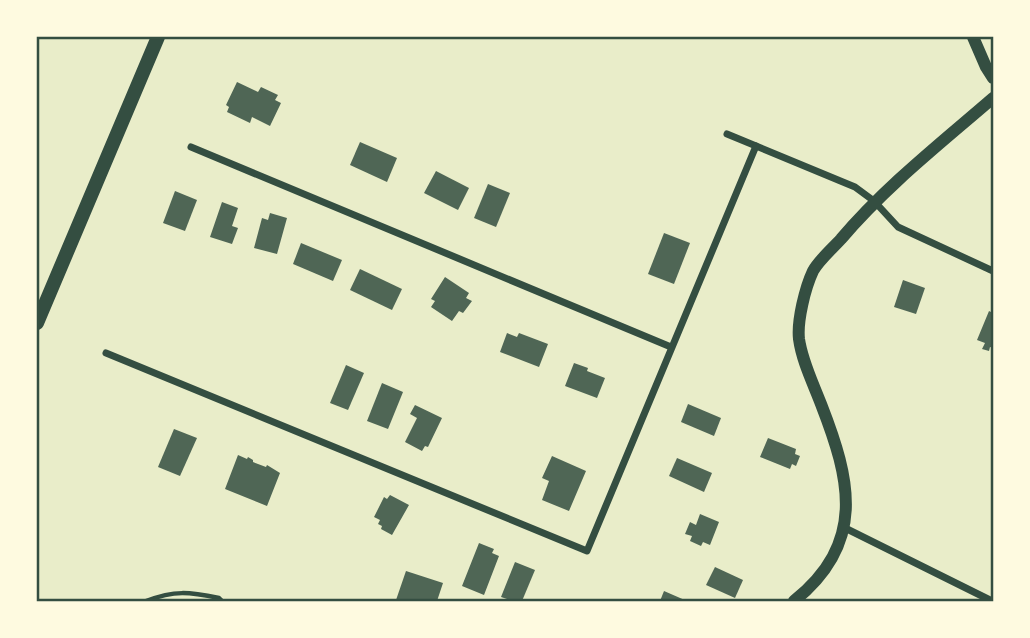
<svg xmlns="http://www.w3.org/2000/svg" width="1030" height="638" font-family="'Work Sans',sans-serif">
<rect width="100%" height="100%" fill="#e9edc9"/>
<g fill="#4f6655">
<polygon points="237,82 258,92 261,87 278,95 275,100 281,103 270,126 252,117 250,123 227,112 229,107 226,105"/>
<polygon points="360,142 397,158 387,182 350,165"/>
<polygon points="436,171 469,188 458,210 424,193"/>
<polygon points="488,184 510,193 496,227 474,218"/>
<polygon points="175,191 197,200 185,231 163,223"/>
<polygon points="222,202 238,208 232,226 238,228 232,244 210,237"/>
<polygon points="270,213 287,218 277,254 254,248 262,218 268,220"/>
<polygon points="664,233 690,243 674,284 648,274"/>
<polygon points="301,243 342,260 333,281 293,264"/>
<polygon points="360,269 402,289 392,310 350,290"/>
<polygon points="445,277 469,293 466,298 472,301 463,313 459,311 452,321 431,307 435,301 431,299"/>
<polygon points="903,280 925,288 916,314 894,307"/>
<polygon points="989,311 993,313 993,348 990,347 989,351 982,349 985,343 977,340"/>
<polygon points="507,333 517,337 519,333 548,344 539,367 500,352"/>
<polygon points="574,363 588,368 587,371 605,378 597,398 565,386"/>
<polygon points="346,365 364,373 348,410 330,403"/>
<polygon points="382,383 403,392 388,429 367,421"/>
<polygon points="688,404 721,418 714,436 681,422"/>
<polygon points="415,405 442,418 428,447 425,446 422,451 405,442 417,418 410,414"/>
<polygon points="174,429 197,438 180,476 158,467"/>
<polygon points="768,438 796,449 795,454 800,456 796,466 792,464 790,469 760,457"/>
<polygon points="238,455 247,459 248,457 253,460 253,462 266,467 267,465 280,473 267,506 225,489"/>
<polygon points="552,456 586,471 569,511 542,500 549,481 542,478"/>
<polygon points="677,458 712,473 704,492 669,476"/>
<polygon points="390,495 409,505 392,535 381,529 382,526 378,524 380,520 374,517 384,497 387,499"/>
<polygon points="700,514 719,522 710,545 703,542 701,546 690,541 692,536 685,534 690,522 696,525"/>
<polygon points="479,543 494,549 492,553 499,556 484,595 462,586"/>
<polygon points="515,562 535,570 522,601 513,601 501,597"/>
<polygon points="715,567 743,580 735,598 706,585"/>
<polygon points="406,571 443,583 437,601 396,600"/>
<polygon points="664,591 687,601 660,601"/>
</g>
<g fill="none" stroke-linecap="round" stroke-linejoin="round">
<path stroke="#344e41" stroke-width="4.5" d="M146,601c29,-11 43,-9 73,-3l3,3"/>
<g stroke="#344e41" stroke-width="7">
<polyline points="727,134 855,187 874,201 898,227 993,271"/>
<polyline points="191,147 671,347"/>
<polyline points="106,353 587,551 756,146"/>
<polyline points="845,528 992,601"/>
</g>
<g stroke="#344e41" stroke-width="12">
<polyline points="973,37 986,67 993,78"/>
<path d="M794,601c72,-58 57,-120 27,-197 -8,-21 -19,-43 -22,-65 -2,-18 6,-51 14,-68 6,-11 19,-22 28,-32 45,-53 100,-96 152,-141"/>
</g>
<polyline stroke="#344e41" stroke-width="14" points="37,323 158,37"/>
</g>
<rect width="1030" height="638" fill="none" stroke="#fefae0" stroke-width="77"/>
<rect x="38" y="38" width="954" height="562" fill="none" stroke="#344e41" stroke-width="2.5"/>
</svg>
